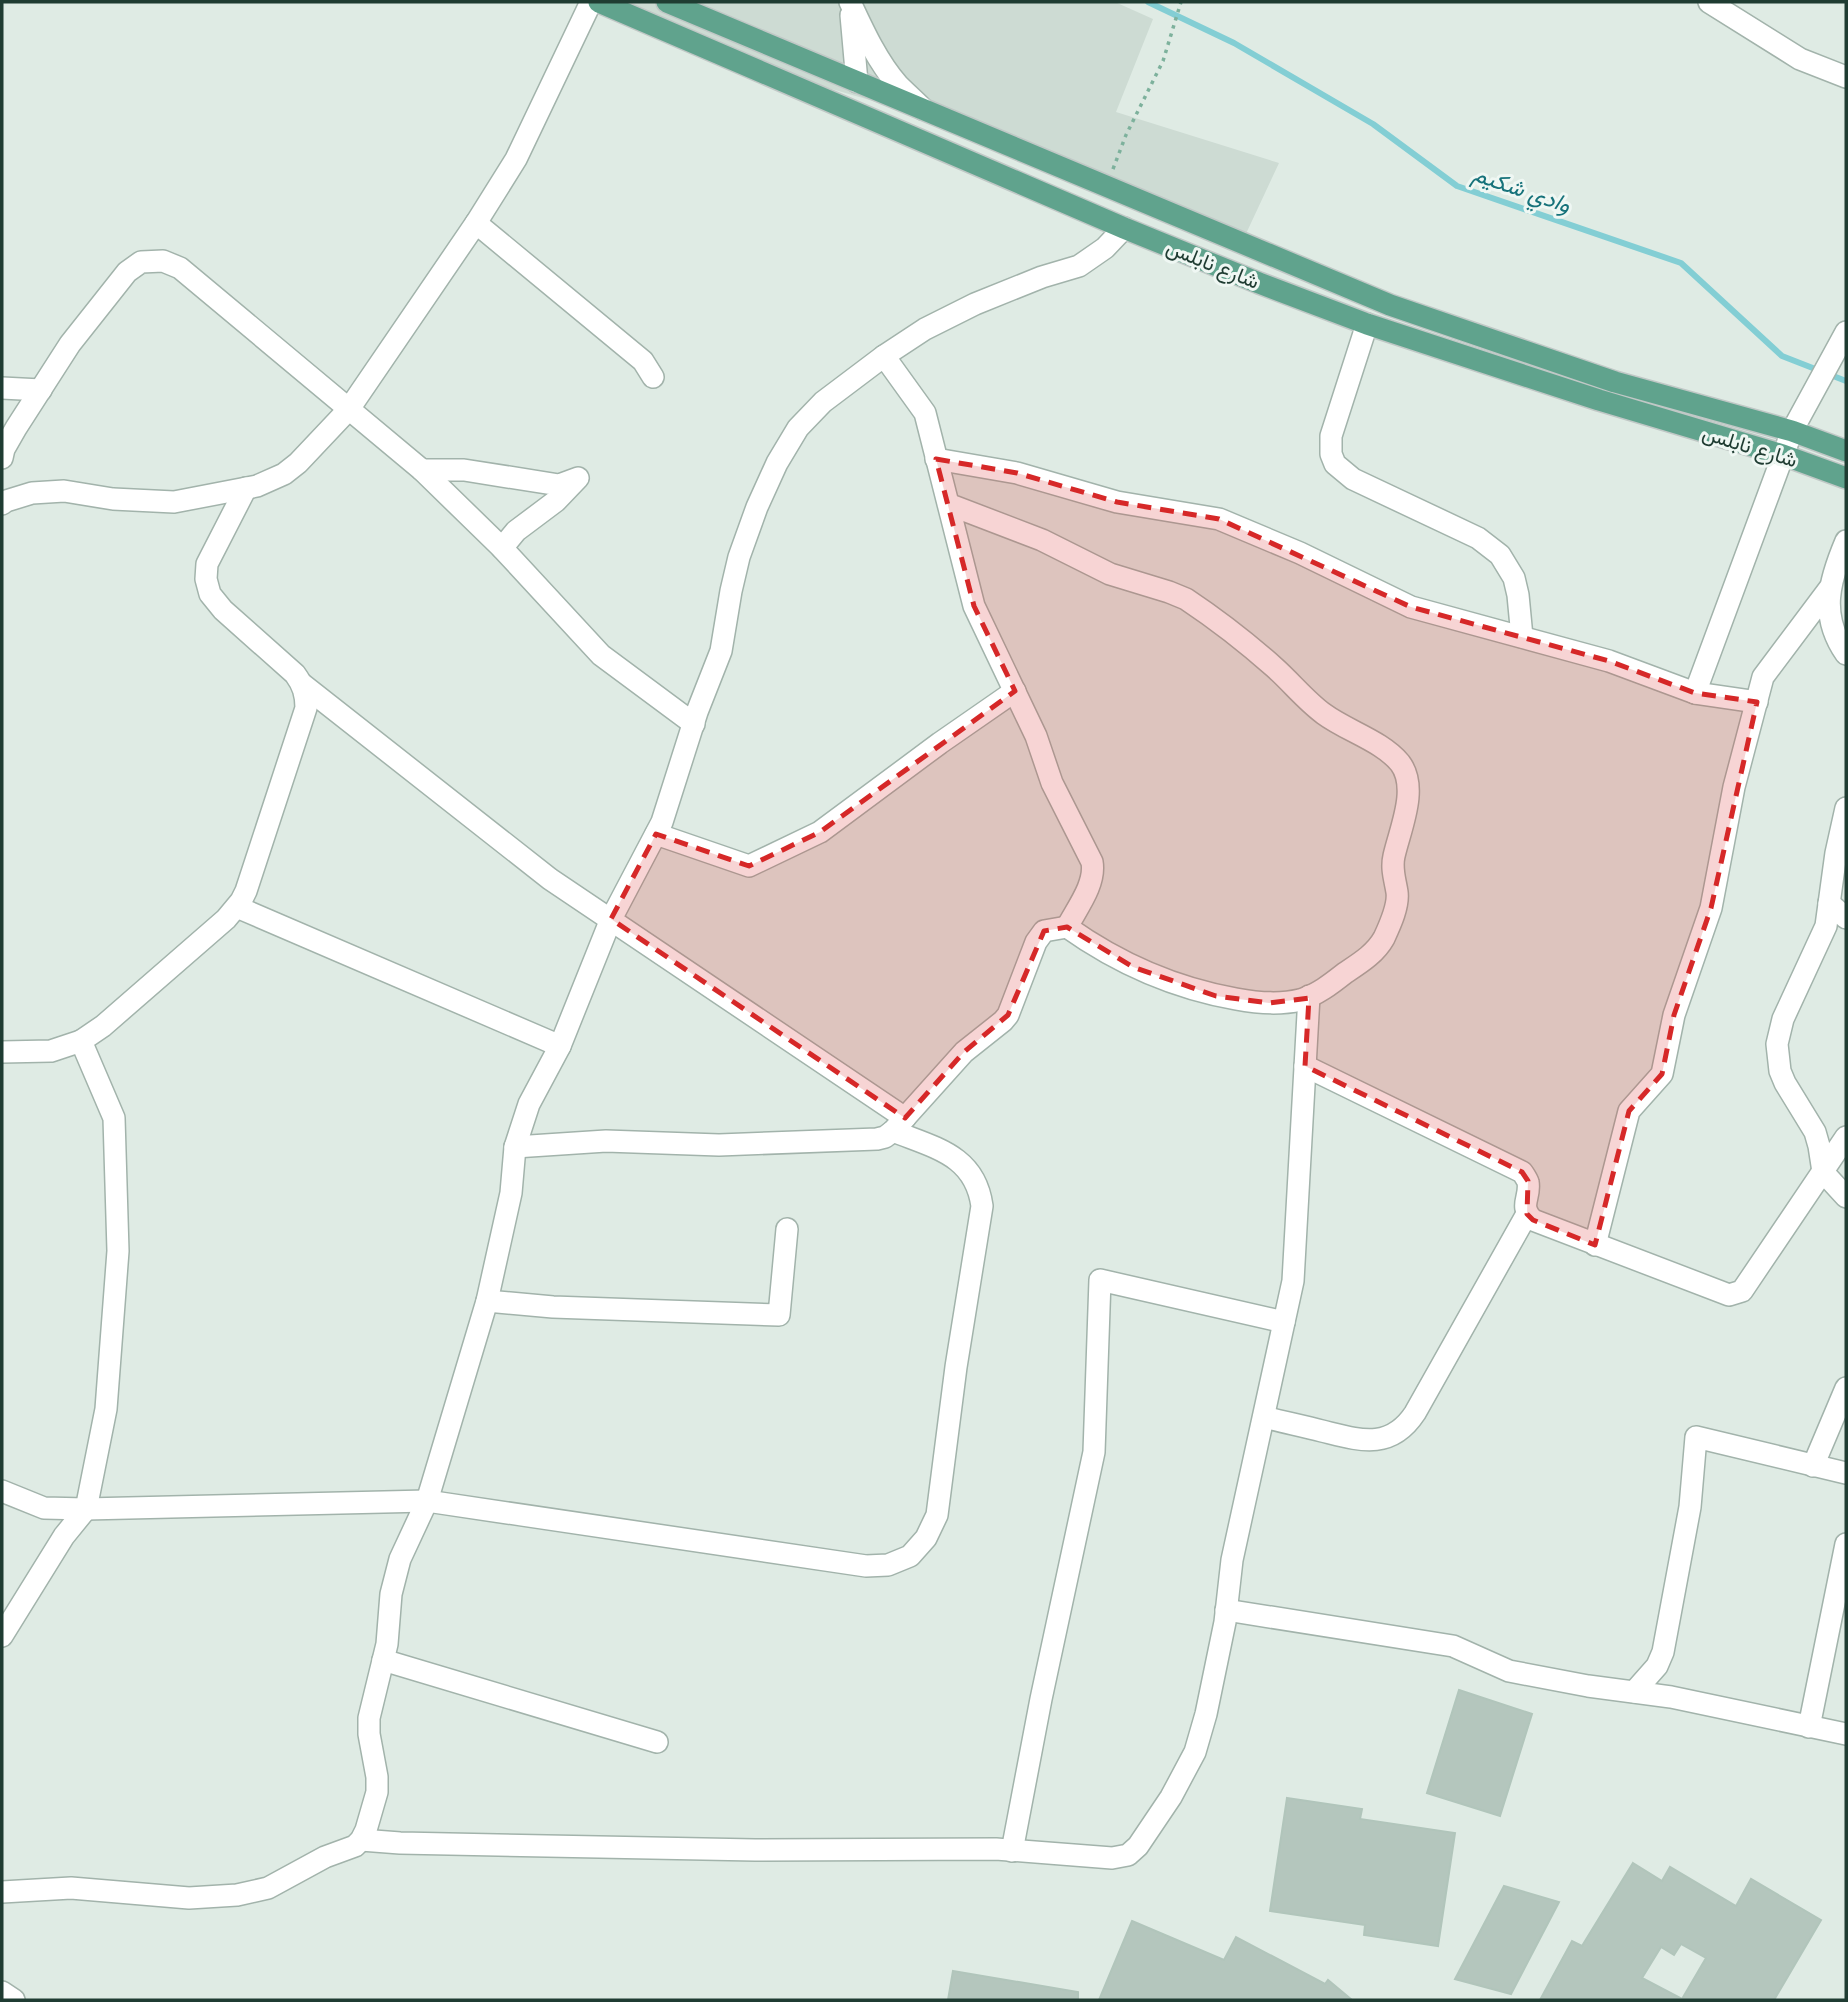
<svg xmlns="http://www.w3.org/2000/svg" width="1848" height="2002" font-family="'Space Grotesk',Vazirmatn,sans-serif">
<rect width="100%" height="100%" fill="#dfebe4"/>
<polygon fill="#cddbd3" points="591,2 1115,2 1153,19 1116,112 1279,163 1244,238 1121,195 873,101 708,53"/>
<g fill="none" stroke-linecap="round" stroke-linejoin="round">
<polyline stroke="#83ced4" stroke-width="6" points="1148,2 1234,43 1373,124 1457,186 1681,263 1782,356 1846,381"/>
</g>
<g fill="#b4c6bd" stroke="#b1c5bb" stroke-width="2" fill-rule="evenodd">
<polygon points="1459,1690 1532,1714 1500,1816 1427,1793"/>
<polygon points="1287,1798 1362,1809 1360,1819 1455,1833 1438,1946 1364,1935 1365,1925 1270,1911"/>
<path d="M1633,1863l29,18 8,-14 66,39 15,-27 70,41 -47,80h-234l32,-59 10,5zM1681,1944l25,14 -24,41 -40,-21 19,-31 13,8z"/>
<polygon points="1504,1886 1559,1902 1511,1994 1455,1979"/>
<polygon points="1132,1921 1224,1960 1236,1937 1325,1984 1328,1980 1352,2000 1099,2000"/>
<polygon points="953,1971 1078,1992 1078,2000 948,2000"/>
</g>
<g fill="none" stroke-linecap="round" stroke-linejoin="round">
<g stroke="#a2b3ab" stroke-width="24">
<g id="minor">
<path d="M850,2c13,28 27,59 48,83 8,8 17,16 25,24"/>
<polyline points="1709,2 1800,59 1846,77"/>
<polyline points="851,15 857,82"/>
<polyline points="476,223 643,361 653,377"/>
<polyline points="1367,324 1331,436 1331,454 1335,464 1353,479 1478,538 1500,555 1514,578 1518,595 1522,637"/>
<path d="M884,356l41,57 49,193 62,130 16,47 40,79c4,22 -15,46 -25,65 52,37 107,61 169,72 21,4 43,6 64,1 17,-5 31,-16 45,-27 15,-10 30,-19 39,-35 6,-13 15,-32 13,-46 -2,-13 -6,-23 -3,-36 6,-27 25,-68 6,-93 -18,-22 -53,-32 -76,-49 -18,-13 -33,-32 -50,-47 -27,-24 -58,-48 -88,-68l-17,-7 -59,-18 -68,-34 -94,-36"/>
<polyline points="2,388 41,390"/>
<polyline points="2,458 4,449 16,428 70,344 127,272 141,262 163,261 180,268 422,470 502,548 601,655 694,724"/>
<polyline points="936,459 1017,473 1117,502 1219,519 1300,553 1411,607 1609,661 1695,693 1757,702"/>
<polyline points="422,470 464,470 559,485 578,478 556,501 516,531 502,548"/>
<polyline points="2,504 6,501 32,493 64,491 113,499 174,502 257,486 284,474 298,463 349,409 476,223 516,159 591,2"/>
<path d="M1846,541c-17,40 -27,74 0,113"/>
<polyline points="302,684 550,879 905,1118"/>
<polyline points="1695,693 1792,431 1846,332"/>
<polyline points="1846,808 1836,853 1826,926 1783,1019 1777,1044 1780,1071 1785,1083 1815,1132 1819,1146 1823,1172 1846,1197"/>
<polyline points="656,834 749,866 820,832 940,743 1015,691"/>
<polyline points="1829,903 1846,918"/>
<polyline points="237,907 560,1046"/>
<polyline points="2,1052 51,1051 81,1041"/>
<path d="M1305,1066l217,106c1,1 6,9 6,10 3,16 -10,23 5,38l196,75 13,-4 104,-154"/>
<polyline points="515,1147 606,1141 719,1145 877,1139 885,1137 893,1131 964,1052 1003,1021 1008,1015 1036,942 1044,931 1067,927"/>
<polyline points="1595,1245 1629,1111 1662,1074 1674,1015 1711,908 1734,787 1763,677 1829,589"/>
<polyline points="487,1301 553,1307 779,1315 787,1229"/>
<path d="M1264,1417c19,5 39,9 58,14 37,9 68,20 93,-18l112,-199"/>
<polyline points="1813,1466 1846,1388"/>
<path d="M2,1491l42,17 42,1 341,-8 439,65 22,-1 22,-9 16,-18 11,-23 19,-148 26,-161c-7,-51 -47,-58 -89,-75"/>
<polyline points="1226,1610 1453,1646 1509,1671 1588,1686 1671,1697 1846,1734"/>
<path d="M2,1636l62,-100 22,-27 20,-100 12,-158 -4,-133 -33,-77 22,-15 123,-107 15,-18 5,-10 60,-183c0,-14 -3,-23 -11,-34l-72,-64 -13,-16 -4,-15 1,-15 39,-76"/>
<polyline points="383,1660 657,1742"/>
<polyline points="1634,1692 1657,1666 1663,1652 1690,1507 1696,1437 1846,1473"/>
<polyline points="1809,1727 1846,1544"/>
<polyline points="361,1840 400,1843 755,1850 996,1849 1112,1858 1128,1855 1138,1846 1171,1797 1195,1752 1206,1714 1225,1622 1232,1560 1293,1281 1309,996"/>
<polyline points="1012,1851 1041,1699 1094,1452 1100,1280 1284,1322"/>
<polyline points="2,1892 71,1888 189,1898 237,1895 268,1888 325,1857 355,1846 361,1840 366,1830 377,1792 377,1777 369,1734 369,1718 387,1644 391,1594 400,1559 427,1501 487,1301 511,1193 515,1147 529,1104 560,1046 611,919 662,822 697,712 721,651 731,591 739,557 757,507 777,463 798,428 823,402 884,356 925,329 975,304 1042,277 1079,266 1105,248 1124,228"/>
<polyline points="2,1992 14,2000"/>
</g>
</g>
<g stroke="#c0c8c6" stroke-width="24">
<g id="major">
<polyline points="599,2 1124,228 1259,283 1367,324 1599,400 1783,455 1846,478"/>
<polyline points="667,2 1390,305 1615,382 1792,431 1846,451"/>
</g>
</g>
<polyline stroke="#7db19c" stroke-width="3.5" stroke-dasharray="3.5 5" stroke-linecap="butt" points="1113,169 1126,135 1163,61 1181,2"/>
<use href="#minor" stroke="#fff" stroke-width="21"/>
<use href="#major" stroke="#60a38d" stroke-width="21"/>
</g>
<path fill="#d62828" fill-opacity="0.2" stroke="#d62828" stroke-width="5" stroke-dasharray="14 9" stroke-linejoin="round" d="M936,459l81,14 100,29 102,17 192,88 198,54 86,32 62,9 -46,206 -37,107 -12,59 -33,37 -34,134 -62,-25 -6,-6 1,-33 -6,-9 -217,-106 4,-68 -40,5 -53,-7 -83,-29 -66,-40 -23,4 -36,84 -44,37 -59,66 -294,-199 45,-85 93,32 71,-34 195,-141 -41,-85z"/>
<g text-anchor="middle" dominant-baseline="central" stroke-width="6" stroke-linejoin="round" paint-order="stroke">
<g font-size="21" fill="#1f3c32" stroke="#eff7f3">
<text transform="translate(1213 264) rotate(22)">شارع نابلس</text>
<text transform="translate(1750 446) rotate(17)">شارع نابلس</text>
</g>
<g font-size="23" font-style="italic" fill="#16727a" stroke="#eff7f3">
<text transform="translate(1522 189) rotate(19)">وادي شكيم</text>
</g>
</g>
<rect width="1848" height="2002" fill="none" stroke="#1f3c32" stroke-width="7"/>
</svg>
